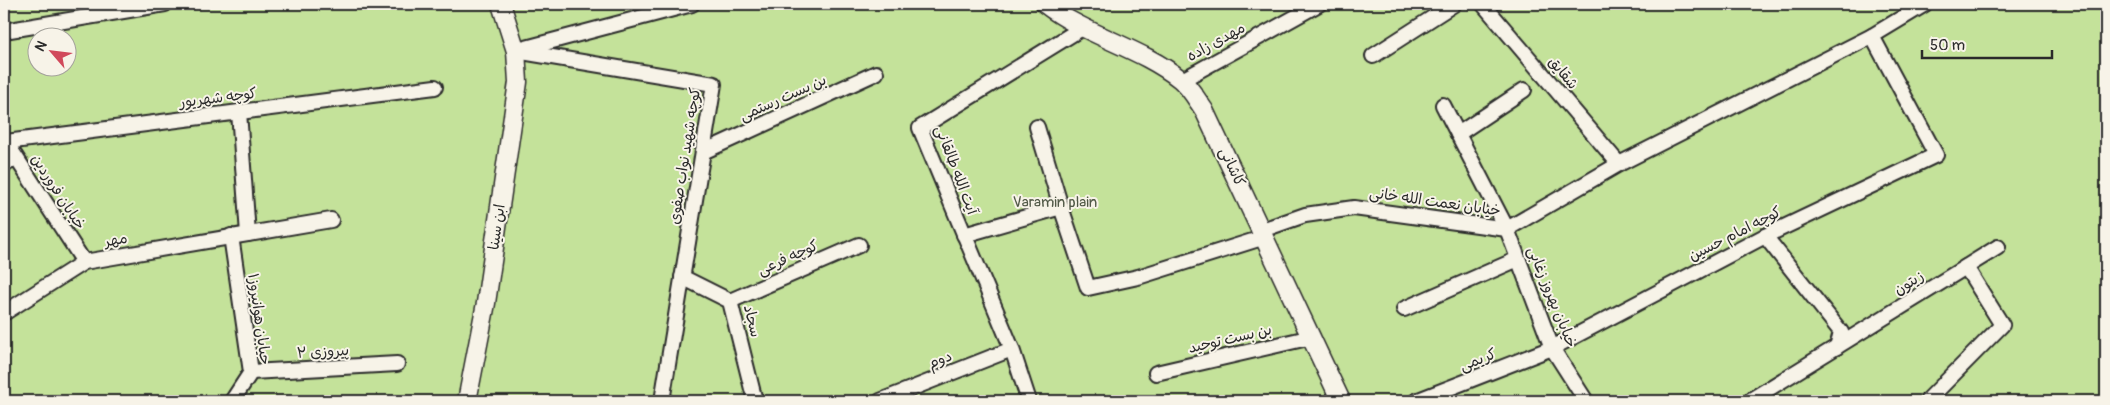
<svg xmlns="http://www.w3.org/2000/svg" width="2110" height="405" font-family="Pangolin,'Playpen Sans Arabic',sans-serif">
<rect width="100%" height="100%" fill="#e4e8ee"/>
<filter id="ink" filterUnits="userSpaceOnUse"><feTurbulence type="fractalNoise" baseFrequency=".02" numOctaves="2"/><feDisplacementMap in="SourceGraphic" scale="10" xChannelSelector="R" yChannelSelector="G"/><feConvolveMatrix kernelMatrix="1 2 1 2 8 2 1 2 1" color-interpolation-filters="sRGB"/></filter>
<g filter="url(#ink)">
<path fill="#c4e29a" stroke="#788662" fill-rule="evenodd" d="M4,4h2102v397h-2102zM38,38h30v30h-30z"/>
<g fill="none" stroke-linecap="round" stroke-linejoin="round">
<g stroke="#2b2b2b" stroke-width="18">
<g id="minor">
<polyline points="1483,4 1619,164"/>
<polyline points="4,31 165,4"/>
<polyline points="522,49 692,4"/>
<polyline points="516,51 714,84 662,401"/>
<polyline points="1373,56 1454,4"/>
<polyline points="1182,80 1319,4"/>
<polyline points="1443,105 1507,229 1552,348 1586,401"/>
<polyline points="239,112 248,234"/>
<polyline points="1037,127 1061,207 1088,288 1138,277 1265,237"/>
<polyline points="1458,134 1524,90"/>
<polyline points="4,139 84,262"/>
<polyline points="6,142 435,87"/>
<polyline points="703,152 876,73"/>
<polyline points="4,165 16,158"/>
<polyline points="1262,230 1305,215 1354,208 1507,229 1619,164 1872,36 1925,4"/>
<polyline points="964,235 1061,207"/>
<polyline points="231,236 251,372 232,401"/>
<polyline points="1765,236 1841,332 1837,347"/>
<polyline points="682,277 730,301 755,401"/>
<polyline points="730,301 859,245"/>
<polyline points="1404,309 1518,259"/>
<polyline points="4,313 84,262 331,220"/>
<polyline points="251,372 397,364"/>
<polyline points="1156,373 1312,337"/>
<polyline points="880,401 1012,349"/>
<polyline points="1029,401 1012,349 920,128 1082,28"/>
<polyline points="1416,401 1552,348 1765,236 1936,155 1872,36"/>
<polyline points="1749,401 1998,247"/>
<polyline points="1927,401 2002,325 1966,267"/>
</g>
</g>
<g stroke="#2b2b2b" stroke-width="21">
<g id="tertiary">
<path d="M1045,4c41,32 95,43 135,75 10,8 17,21 24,31l137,291"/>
<polyline points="467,401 486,303 518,82 516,51 501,4"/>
</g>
</g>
<use href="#minor" stroke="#f7f3e8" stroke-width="14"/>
<use href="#tertiary" stroke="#f7f3e8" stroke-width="18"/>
</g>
</g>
<g text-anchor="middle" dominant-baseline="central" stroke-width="4" stroke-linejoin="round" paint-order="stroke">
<g font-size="15" fill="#2b2b2b" stroke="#f7f3e8">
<text transform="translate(1216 42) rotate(-29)">مهدی زاده</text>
<text transform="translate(1563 73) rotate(50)">شقایق</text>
<text transform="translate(218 98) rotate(-7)">کوچه شهریور</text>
<text transform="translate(783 98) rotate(-24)">بن بست رستمی</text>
<text transform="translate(685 156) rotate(-81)">کوچه شهید نواب صفوی</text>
<text transform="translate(1232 167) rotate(65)">کاشانی</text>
<text transform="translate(956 170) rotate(69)">آیت الله طالقانی</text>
<text transform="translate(58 192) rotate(57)">خیابان فروردین</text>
<text transform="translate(1435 202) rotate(8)">خیابان نعمت الله خانی</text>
<text transform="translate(497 227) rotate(-82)">ابن سینا</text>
<text transform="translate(1735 234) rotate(-27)">کوچه امام حسین</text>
<text transform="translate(116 240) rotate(-10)">مهر</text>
<text transform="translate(788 258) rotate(-24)">کوچه فرعی</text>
<text transform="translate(1909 283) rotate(-32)">زیتون</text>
<text transform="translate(1552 297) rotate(68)">خیابان بهروز زغابی</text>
<text transform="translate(259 319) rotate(82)">حیابان هوانیروز۱</text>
<text transform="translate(752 321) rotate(76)">سجاد</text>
<text transform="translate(1230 339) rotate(-13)">بن بست توحید</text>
<text transform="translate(323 352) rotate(-3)">پیروزی ۲</text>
<text transform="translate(940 360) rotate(-22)">دوم</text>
<text transform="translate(1478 360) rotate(-21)">کریمی</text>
</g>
<g font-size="15" fill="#515947" stroke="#f7f3e8">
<text x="1055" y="202">Varamin plain</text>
</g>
</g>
<rect width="2110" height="405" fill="none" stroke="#f7f3e8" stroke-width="20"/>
<rect x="10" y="10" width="2090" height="385" fill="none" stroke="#2b2b2b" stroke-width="2" filter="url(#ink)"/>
<g transform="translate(52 52) rotate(298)"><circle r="24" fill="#f7f3e8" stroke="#a5a39c"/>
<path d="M0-4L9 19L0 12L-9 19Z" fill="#d1495b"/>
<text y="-8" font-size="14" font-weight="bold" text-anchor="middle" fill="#2b2b2b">N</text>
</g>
<path d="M1922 50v8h130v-8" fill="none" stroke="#2b2b2b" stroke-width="2.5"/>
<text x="1930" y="50" font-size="15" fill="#2b2b2b" stroke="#f7f3e8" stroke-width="4" paint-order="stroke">50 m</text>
</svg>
